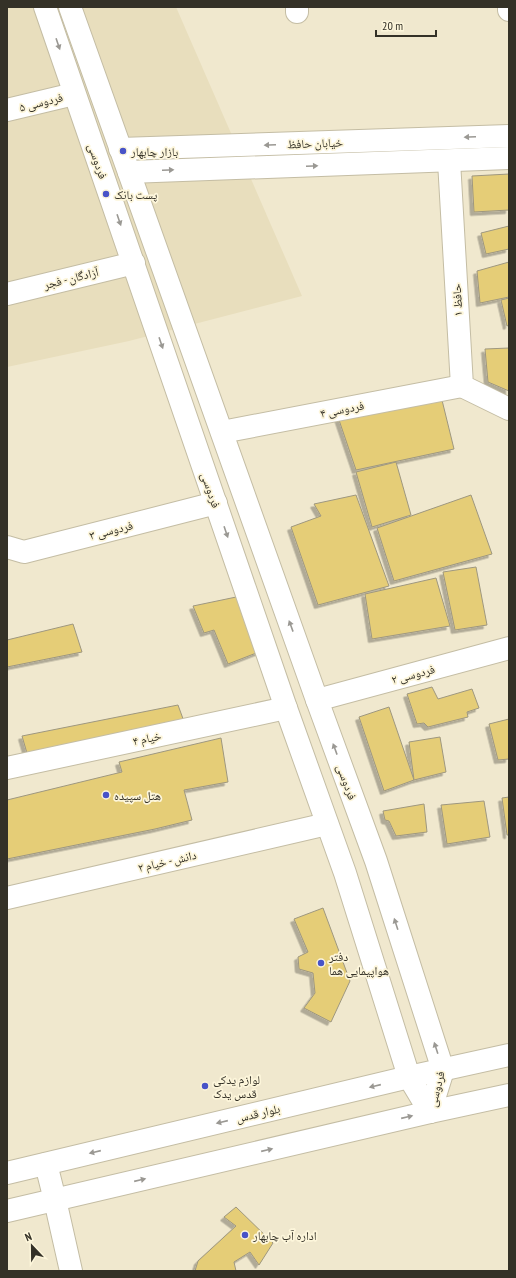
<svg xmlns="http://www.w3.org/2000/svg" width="516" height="1278" font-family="'PT Sans Narrow','Noto Naskh Arabic',sans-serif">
<defs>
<filter id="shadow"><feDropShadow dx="-3.5" dy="3.5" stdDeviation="0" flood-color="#0004"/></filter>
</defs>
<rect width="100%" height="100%" fill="#f0e8ce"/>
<polygon fill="#e8debd" points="7,7 176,7 302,296 129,341 7,367"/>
<g fill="#e5cd77" stroke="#9e977f" filter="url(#shadow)">
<polygon points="509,174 509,210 474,212 472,176"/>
<polygon points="509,226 509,249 486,254 481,233"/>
<polygon points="509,262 509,297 480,303 477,271"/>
<polygon points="509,298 509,325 507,326 501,300"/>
<polygon points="509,348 509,391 488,382 485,349"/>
<polygon points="440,392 454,449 356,470 338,417"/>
<polygon points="396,462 411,515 372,527 356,472"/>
<polygon points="356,495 389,586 318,605 291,527 321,516 314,504"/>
<polygon points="471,495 492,554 394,581 377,528"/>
<polygon points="476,567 487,625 455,630 443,572"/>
<polygon points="436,578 450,626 372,639 365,594"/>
<polygon points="241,596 264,650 228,664 214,630 204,633 193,606"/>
<polygon points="73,624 82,652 7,667 7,640"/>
<polygon points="432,687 438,699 472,689 479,708 467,712 468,717 428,727 424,723 417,724 407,694"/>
<polygon points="178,705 186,727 29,760 22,736"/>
<polygon points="389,707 414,780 384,791 359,717"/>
<polygon points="509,719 509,759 498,760 489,724"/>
<polygon points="440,737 446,772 414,780 409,742"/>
<polygon points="221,738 228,782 184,790 192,820 155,829 7,859 7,800 122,772 119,762"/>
<polygon points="509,797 509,835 507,835 502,798"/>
<polygon points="484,801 490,837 447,844 441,805"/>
<polygon points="424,804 427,832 396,836 389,821 385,820 383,811"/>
<polygon points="323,908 350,981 331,1022 304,1008 315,993 313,973 299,969 298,957 308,952 294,919"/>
<polygon points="236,1207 273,1243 259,1265 250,1252 234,1262 236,1271 195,1271 198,1261 236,1226 224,1217"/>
</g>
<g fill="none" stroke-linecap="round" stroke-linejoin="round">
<g stroke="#c4bda4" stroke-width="24">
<g id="street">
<polyline points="297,7 297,12"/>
<polyline points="509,7 509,10"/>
<polyline points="7,110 74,94"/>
<polyline points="449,161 462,386 509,409"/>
<polyline points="7,294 134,263"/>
<polyline points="222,432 462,386"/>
<polyline points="7,547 24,552 216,503"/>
<polyline points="317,700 509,648"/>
<polyline points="7,768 286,708"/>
<polyline points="7,898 327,824"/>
<polyline points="55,1200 71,1271"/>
</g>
</g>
<g stroke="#c4bda4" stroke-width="24">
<g id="secondary">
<polyline points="45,7 286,708 345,873 409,1077 430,1112"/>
<polyline points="70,7 317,700 376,861 443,1070 430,1112"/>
<polyline points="120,149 509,136"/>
<polyline points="129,172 509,158"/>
<polyline points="46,1164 55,1200"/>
<polyline points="7,1173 409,1077 509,1055"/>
<polyline points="7,1211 430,1112 509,1095"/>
</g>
</g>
<use href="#street" stroke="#fff" stroke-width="22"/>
<use href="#secondary" stroke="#fff" stroke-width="22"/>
</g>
<defs><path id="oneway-solid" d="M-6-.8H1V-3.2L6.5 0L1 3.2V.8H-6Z"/></defs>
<g fill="#9a9893">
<use href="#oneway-solid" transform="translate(58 44) rotate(71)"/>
<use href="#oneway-solid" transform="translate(470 137) rotate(177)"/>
<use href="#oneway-solid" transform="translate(270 145) rotate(178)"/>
<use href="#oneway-solid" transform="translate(312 166) rotate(-2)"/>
<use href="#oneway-solid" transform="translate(168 170) rotate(-2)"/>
<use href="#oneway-solid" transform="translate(119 220) rotate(71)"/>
<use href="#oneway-solid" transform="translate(161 343) rotate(71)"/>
<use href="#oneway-solid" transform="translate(226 532) rotate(71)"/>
<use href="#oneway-solid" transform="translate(291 626) rotate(-110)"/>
<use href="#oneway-solid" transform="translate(335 749) rotate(-110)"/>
<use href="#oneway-solid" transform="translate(396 924) rotate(-108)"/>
<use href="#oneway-solid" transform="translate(436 1048) rotate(-108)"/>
<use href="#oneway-solid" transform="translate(375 1086) rotate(167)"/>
<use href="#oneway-solid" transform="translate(407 1117) rotate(-13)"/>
<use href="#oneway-solid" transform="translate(222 1122) rotate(167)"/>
<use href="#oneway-solid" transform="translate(267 1150) rotate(-13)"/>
<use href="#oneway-solid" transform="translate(95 1152) rotate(167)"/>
<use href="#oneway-solid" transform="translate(140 1180) rotate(-13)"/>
</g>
<g fill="#4853c8" stroke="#fdf6db" stroke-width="1.5">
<circle cx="123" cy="151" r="4"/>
<circle cx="106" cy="194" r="4"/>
<circle cx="106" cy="795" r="4"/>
<circle cx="321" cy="963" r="4"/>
<circle cx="205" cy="1086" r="4"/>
<circle cx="245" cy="1235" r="4"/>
</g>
<g text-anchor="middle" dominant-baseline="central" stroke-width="3.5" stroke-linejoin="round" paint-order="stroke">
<g font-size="12" fill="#343127" stroke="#fdf6db">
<text transform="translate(41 102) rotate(-14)">فردوسی ۵</text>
<text transform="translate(315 143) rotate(-2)">خیابان حافظ</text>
<text transform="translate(98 161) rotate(71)">فردوسی</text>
<text transform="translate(71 278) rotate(-14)">آزادگان - فجر</text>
<text transform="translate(457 300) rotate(-93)">حافظ ۱</text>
<text transform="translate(342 409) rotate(-11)">فردوسی ۴</text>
<text transform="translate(211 490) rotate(71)">فردوسی</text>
<text transform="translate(111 530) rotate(-14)">فردوسی ۳</text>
<text transform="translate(413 674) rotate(-15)">فردوسی ۲</text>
<text transform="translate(147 738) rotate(-12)">خیام ۴</text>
<text transform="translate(347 782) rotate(70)">فردوسی</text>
<text transform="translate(167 861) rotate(-13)">دانش - خیام ۲</text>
<text transform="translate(436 1089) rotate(-76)">فردوسی</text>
<text transform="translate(258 1113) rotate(-13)">بلوار قدس</text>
</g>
<g font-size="12" fill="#343127" stroke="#fdf6db" text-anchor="start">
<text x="131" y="151">بازار چابهار</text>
<text x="114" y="194">پست بانک</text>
<text x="114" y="795">هتل سپیده</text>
<text x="329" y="956">دفتر<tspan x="329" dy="14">هواپیمایی هما</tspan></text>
<text x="213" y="1079">لوازم یدکی<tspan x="213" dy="14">قدس یدک</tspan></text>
<text x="253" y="1235">اداره آب چابهار</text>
</g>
</g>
<rect width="516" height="1278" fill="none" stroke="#343127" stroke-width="16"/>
<g transform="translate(32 1246) rotate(338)" stroke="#fdf6db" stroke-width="3" paint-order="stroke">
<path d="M0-3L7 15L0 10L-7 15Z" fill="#343127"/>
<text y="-6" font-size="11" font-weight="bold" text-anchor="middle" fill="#343127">N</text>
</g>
<path d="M376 30v6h60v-6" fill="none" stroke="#343127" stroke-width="2"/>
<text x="382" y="30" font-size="12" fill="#343127" stroke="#fdf6db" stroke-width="3" paint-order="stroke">20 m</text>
</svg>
